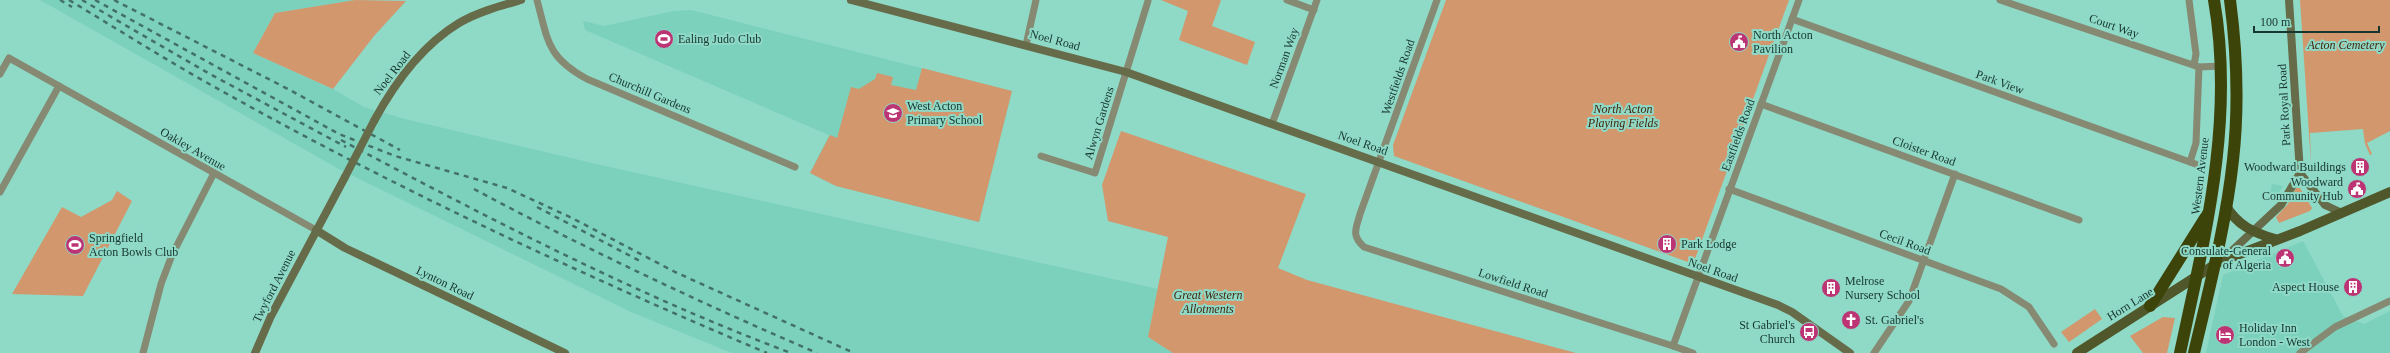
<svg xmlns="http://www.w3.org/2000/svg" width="2390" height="353" font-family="Georgia,serif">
<rect width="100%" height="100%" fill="#8fd9c7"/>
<g fill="#7cd1bc">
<polygon points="40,0 355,0 275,13 253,53 333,89 364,107 405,119 592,163 1158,289 1148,337 1173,353 732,353 631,312 339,169"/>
<polygon points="691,10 1012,91 979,222 836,186 810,173 829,135 585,30 583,21 604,26 674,11"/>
<polygon points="2272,184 2283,186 2275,199 2269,195"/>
<polygon points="2303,241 2343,316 2364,324 2390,311 2390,353 2206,353 2223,275"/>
</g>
<g fill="#d2976c">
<polygon points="355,0 406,1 374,36 333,89 253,53 275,13"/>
<polygon points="1161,0 1221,0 1212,26 1255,42 1247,65 1179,40 1188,11"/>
<polygon points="1446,0 1789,0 1695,259 1688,262 1394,156 1393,145"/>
<polygon points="2300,0 2390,0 2390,131 2367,143 2372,154 2370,155 2365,144 2363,129 2310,133 2311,164"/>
<polygon points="922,68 1012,91 979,222 836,186 810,173 830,135 837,138 851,87 859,89 875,79 877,73 893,77 891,85 916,90"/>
<polygon points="1121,131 1306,194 1278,268 1307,280 1576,353 1173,353 1148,337 1168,237 1108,221 1102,185"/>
<polygon points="2296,188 2300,188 2312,208 2310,211 2279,223 2276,217 2288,204"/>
<polygon points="117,191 132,201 83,296 12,294 62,207 81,217 112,200"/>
<polygon points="2095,309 2102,319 2069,342 2061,332"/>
<polygon points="2163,317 2175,318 2167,353 2143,353 2130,336"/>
</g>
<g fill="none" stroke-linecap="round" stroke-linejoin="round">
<g stroke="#868a72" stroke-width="7">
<path d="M537,0c11,41 10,57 50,79l208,88"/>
<polyline points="1287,0 1314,10"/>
<path d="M1437,0l-77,214c-4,15 -9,21 4,33l309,99 126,-346"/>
<polyline points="2000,0 2199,67 2221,66"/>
<polyline points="2189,0 2196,54 2194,65"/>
<polyline points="1792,19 2201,166"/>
<polyline points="1026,45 1036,0"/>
<polyline points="0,74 9,58 316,230"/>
<polyline points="1761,104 2079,220"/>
<polyline points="1272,124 1317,0"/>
<polyline points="1041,156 1095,173 1148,1"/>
<polyline points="2190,162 2196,143 2199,67"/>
<polyline points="1729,189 2001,289 2029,307 2054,344"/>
<polyline points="0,192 59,86"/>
<polyline points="1673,346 1693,353"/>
<polyline points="143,353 161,284 172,255 214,173"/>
<polyline points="1874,353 1909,301 1955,174"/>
<polyline points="2300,353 2335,327 2390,301"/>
</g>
<g stroke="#666c49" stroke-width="8">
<polyline points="851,0 1126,72 1778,305 1792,312 1850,353"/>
<polyline points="2289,0 2300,173 2325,205 2342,213"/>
<path d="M374,121c20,-37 47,-75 85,-98 19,-11 41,-17 62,-23"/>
<polyline points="316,230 345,248 565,353"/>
<polyline points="2220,262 2281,205 2300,173"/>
<polyline points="255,353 271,316 345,177"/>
</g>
<g stroke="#50572a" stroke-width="10">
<path d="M2226,206c11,19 28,27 49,33"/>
<polyline points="2077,353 2219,262 2300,231 2390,192"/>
</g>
<g stroke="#3d440a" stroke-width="12">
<polyline points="2150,306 2207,215"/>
<path d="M2180,353c25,-117 55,-233 34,-353"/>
<path d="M2194,353c15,-64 32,-128 39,-193 6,-53 4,-107 -3,-160"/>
</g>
<g stroke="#437166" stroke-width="2.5" stroke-dasharray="5 5" stroke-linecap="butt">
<polyline points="60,0 72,7"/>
<path d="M69,0c45,27 89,55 135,81 182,103 371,191 563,272"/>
<polyline points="82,0 208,73 346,147"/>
<polyline points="95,0 339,134 395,156 507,188 572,218 675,272 854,353"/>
<polyline points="114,0 288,89 400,150"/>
<path d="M341,140c147,78 295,155 450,213"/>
<path d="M474,189c112,60 227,114 343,164"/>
<polyline points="537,207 640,261"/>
</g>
<polyline stroke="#666c49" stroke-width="8" points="345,177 374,121"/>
</g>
<defs>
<g id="stadium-disc" transform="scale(1)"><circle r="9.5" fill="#bc3473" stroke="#8fd9c7"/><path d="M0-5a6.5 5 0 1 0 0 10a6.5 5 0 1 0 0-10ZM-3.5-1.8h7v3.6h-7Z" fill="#fff"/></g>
<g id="civic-disc" transform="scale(1)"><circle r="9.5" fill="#bc3473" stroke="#8fd9c7"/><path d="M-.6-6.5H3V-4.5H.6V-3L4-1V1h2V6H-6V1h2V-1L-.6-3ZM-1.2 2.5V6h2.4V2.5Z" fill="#fff"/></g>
<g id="school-disc" transform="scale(1)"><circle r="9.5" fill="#bc3473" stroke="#8fd9c7"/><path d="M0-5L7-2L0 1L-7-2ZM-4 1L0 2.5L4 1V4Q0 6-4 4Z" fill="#fff"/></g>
<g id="building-disc" transform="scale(1)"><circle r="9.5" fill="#bc3473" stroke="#8fd9c7"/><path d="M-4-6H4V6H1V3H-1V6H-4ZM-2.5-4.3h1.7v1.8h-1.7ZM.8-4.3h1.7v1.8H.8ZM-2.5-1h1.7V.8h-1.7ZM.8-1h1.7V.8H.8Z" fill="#fff"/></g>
<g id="church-disc" transform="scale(1)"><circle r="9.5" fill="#bc3473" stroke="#8fd9c7"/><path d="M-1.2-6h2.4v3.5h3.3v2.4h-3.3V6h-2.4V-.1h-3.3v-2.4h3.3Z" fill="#fff"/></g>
<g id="bus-disc" transform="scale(1)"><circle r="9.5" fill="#bc3473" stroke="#8fd9c7"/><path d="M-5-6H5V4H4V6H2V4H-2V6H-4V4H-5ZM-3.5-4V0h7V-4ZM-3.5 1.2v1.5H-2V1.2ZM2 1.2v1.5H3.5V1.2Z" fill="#fff"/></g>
<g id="hotel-disc" transform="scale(1)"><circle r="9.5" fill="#bc3473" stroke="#8fd9c7"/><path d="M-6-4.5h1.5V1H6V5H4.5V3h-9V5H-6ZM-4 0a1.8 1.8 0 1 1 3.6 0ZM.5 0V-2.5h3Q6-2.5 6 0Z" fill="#fff"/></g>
</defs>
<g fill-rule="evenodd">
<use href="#stadium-disc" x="664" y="39"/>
<use href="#civic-disc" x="1739" y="42"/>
<use href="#school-disc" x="893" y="113"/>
<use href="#building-disc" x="2360" y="167"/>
<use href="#civic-disc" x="2357" y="189"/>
<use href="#building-disc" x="1667" y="244"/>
<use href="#stadium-disc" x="75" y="245"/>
<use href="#civic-disc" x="2285" y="258"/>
<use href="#building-disc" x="2353" y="287"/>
<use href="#building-disc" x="1831" y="288"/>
<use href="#church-disc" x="1851" y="320"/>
<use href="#bus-disc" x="1809" y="332"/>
<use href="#hotel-disc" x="2225" y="335"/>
</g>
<g text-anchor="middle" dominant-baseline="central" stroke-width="4" stroke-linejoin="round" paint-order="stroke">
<g font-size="12" fill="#17362f" stroke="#8fd9c7">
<text transform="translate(2114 26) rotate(19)">Court Way</text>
<text transform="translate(1055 40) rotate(15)">Noel Road</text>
<text transform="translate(1284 58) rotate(-70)">Norman Way</text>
<text transform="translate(392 73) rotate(-52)">Noel Road</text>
<text transform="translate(1398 77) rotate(-71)">Westfields Road</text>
<text transform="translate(2000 82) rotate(20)">Park View</text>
<text transform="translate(650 93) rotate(23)">Churchill Gardens</text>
<text transform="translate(2284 105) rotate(-93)">Park Royal Road</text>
<text transform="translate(1099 123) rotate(-73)">Alwyn Gardens</text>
<text transform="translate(1738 135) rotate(-70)">Eastfields Road</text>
<text transform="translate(1363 143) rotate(19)">Noel Road</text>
<text transform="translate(193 149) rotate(30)">Oakley Avenue</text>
<text transform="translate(1924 151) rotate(20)">Cloister Road</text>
<text transform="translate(2200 176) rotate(-83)">Western Avenue</text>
<text transform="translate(1905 242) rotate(20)">Cecil Road</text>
<text transform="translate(1713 270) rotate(19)">Noel Road</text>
<text transform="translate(445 283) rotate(26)">Lynton Road</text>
<text transform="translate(1513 283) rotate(18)">Lowfield Road</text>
<text transform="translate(274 286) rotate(-63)">Twyford Avenue</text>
<text transform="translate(2130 304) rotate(-32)">Horn Lane</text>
</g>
<g font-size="12" fill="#17362f" stroke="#8fd9c7" text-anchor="start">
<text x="1753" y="35">North Acton<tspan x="1753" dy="14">Pavilion</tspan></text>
<text x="678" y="39">Ealing Judo Club</text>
<text x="907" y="106">West Acton<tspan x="907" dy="14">Primary School</tspan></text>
<text x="2346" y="167" text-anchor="end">Woodward Buildings</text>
<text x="2343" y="182" text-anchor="end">Woodward<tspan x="2343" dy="14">Community Hub</tspan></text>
<text x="89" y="238">Springfield<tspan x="89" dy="14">Acton Bowls Club</tspan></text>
<text x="1681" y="244">Park Lodge</text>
<text x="2271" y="251" text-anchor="end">Consulate-General<tspan x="2271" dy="14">of Algeria</tspan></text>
<text x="1845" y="281">Melrose<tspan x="1845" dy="14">Nursery School</tspan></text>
<text x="2339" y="287" text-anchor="end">Aspect House</text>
<text x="1865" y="320">St. Gabriel's</text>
<text x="1795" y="325" text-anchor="end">St Gabriel's<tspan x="1795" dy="14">Church</tspan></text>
<text x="2239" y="328">Holiday Inn<tspan x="2239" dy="14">London - West</tspan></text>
</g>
<g font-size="12" font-style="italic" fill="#43250c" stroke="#8fd9c7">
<text x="2346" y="45">Acton Cemetery</text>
<text x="1623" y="109">North Acton<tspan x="1623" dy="14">Playing Fields</tspan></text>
<text x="1208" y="295">Great Western<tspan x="1208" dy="14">Allotments</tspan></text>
</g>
</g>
<path d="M2254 26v6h125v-6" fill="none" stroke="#17362f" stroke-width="2"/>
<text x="2260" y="26" font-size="12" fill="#17362f" stroke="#8fd9c7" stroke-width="3" paint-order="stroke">100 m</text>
</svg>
